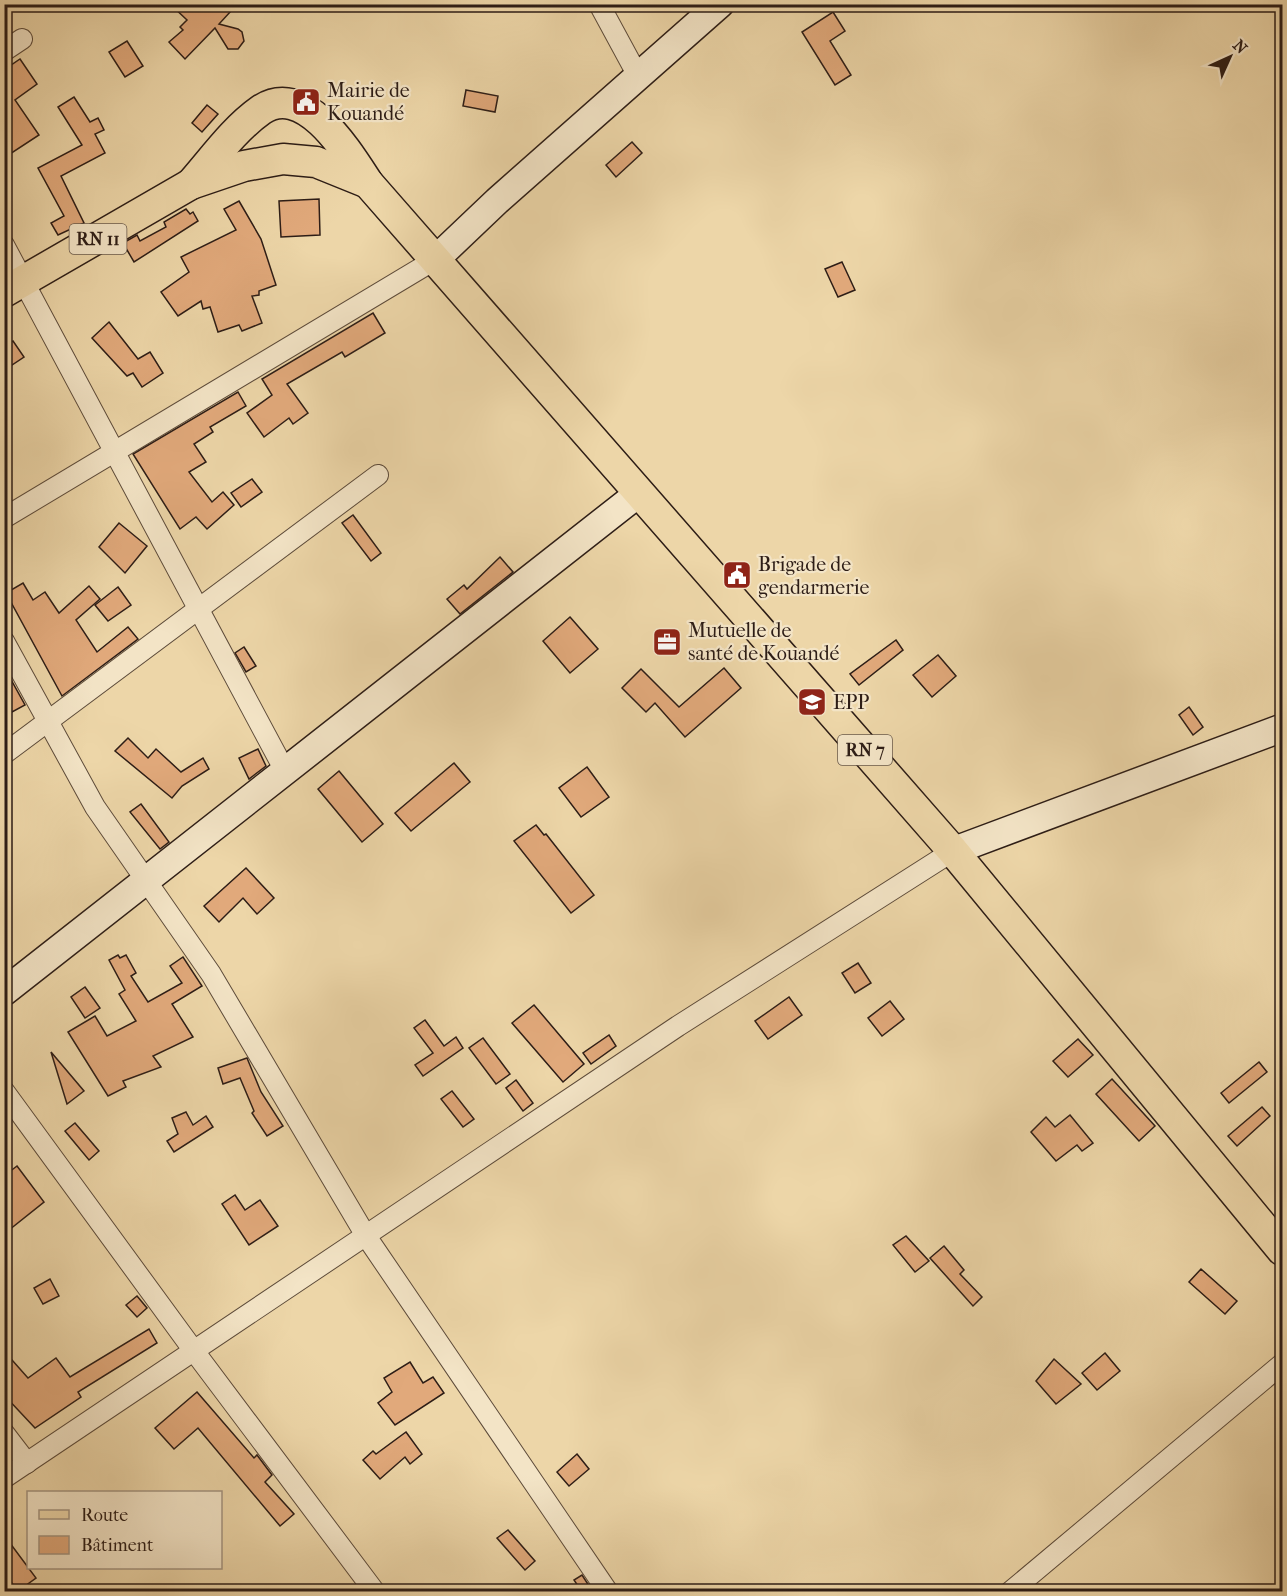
<svg xmlns="http://www.w3.org/2000/svg" width="1287" height="1596" font-family="'IM FELL French Canon',serif">
<rect width="100%" height="100%" fill="#edd6a8"/>
<filter id="stains"><feTurbulence type="fractalNoise" baseFrequency=".00333" numOctaves="4"/><feColorMatrix values="0 0 0 0 .2 0 0 0 0 .09 0 0 0 0 .02 0 0 0 .5 -.17"/></filter>
<radialGradient id="worn" r=".72"><stop offset=".6" stop-color="#630" stop-opacity="0"/><stop offset="1" stop-color="#630" stop-opacity=".3"/></radialGradient>
<g fill="#e1a97b" stroke="#2d1d16" stroke-width="1.5">
<polygon points="170,4 225,4 231,11 219,24 238,29 242,32 244,41 238,49 228,49 215,28 185,59 169,42 183,30 180,27 187,20"/>
<polygon points="833,12 845,31 830,41 851,75 835,85 802,32"/>
<polygon points="127,41 143,66 125,77 109,52"/>
<polygon points="20,59 37,84 15,100 39,135 10,154 4,146 4,70"/>
<polygon points="466,90 498,96 495,112 463,106"/>
<polygon points="74,97 90,122 98,118 104,130 95,134 105,153 61,176 84,223 58,235 51,223 64,216 38,168 82,145 58,107"/>
<polygon points="207,105 218,114 202,132 192,123"/>
<polygon points="632,142 642,153 616,177 606,165"/>
<polygon points="319,199 320,235 281,237 279,201"/>
<polygon points="239,201 261,239 276,285 259,291 259,295 252,296 262,323 242,331 239,325 218,332 210,307 203,309 201,301 178,316 161,292 189,272 181,257 236,230 224,209"/>
<polygon points="186,209 190,214 193,212 198,221 134,262 123,243 137,235 140,241 166,227 164,222"/>
<polygon points="842,262 855,290 838,297 825,269"/>
<polygon points="373,313 385,333 345,357 342,352 287,384 308,413 293,424 289,418 264,437 247,413 272,395 262,379"/>
<polygon points="109,322 138,359 150,352 163,373 142,387 133,373 127,376 92,338"/>
<polygon points="13,341 24,357 12,365 4,354 4,347"/>
<polygon points="238,392 246,406 210,427 213,432 194,444 206,462 189,472 212,502 223,492 234,505 207,529 196,517 180,529 133,454"/>
<polygon points="252,479 262,492 241,507 231,493"/>
<polygon points="353,515 381,553 371,561 342,523"/>
<polygon points="119,523 147,546 125,573 99,547"/>
<polygon points="500,557 513,572 460,614 447,599 464,585 467,589"/>
<polygon points="23,583 33,600 45,592 59,613 89,586 100,599 76,620 97,652 128,627 138,639 62,696 6,593"/>
<polygon points="118,587 131,605 108,621 95,605"/>
<polygon points="570,617 598,649 570,673 543,641"/>
<polygon points="896,640 903,650 859,685 850,674"/>
<polygon points="244,647 256,666 246,672 235,653"/>
<polygon points="938,655 956,676 932,697 913,675"/>
<polygon points="724,668 741,688 685,737 655,703 646,712 622,688 641,669 679,707"/>
<polygon points="9,676 25,705 12,712 4,699 4,678"/>
<polygon points="1189,707 1203,727 1193,735 1179,715"/>
<polygon points="128,738 148,758 156,749 181,772 203,758 209,769 182,786 172,798 115,751"/>
<polygon points="258,749 266,766 249,779 239,758"/>
<polygon points="454,763 470,782 411,831 395,813"/>
<polygon points="587,767 609,797 581,817 559,788"/>
<polygon points="339,771 383,824 362,842 318,789"/>
<polygon points="141,804 169,842 160,849 130,812"/>
<polygon points="536,825 544,835 546,834 594,895 571,913 514,841"/>
<polygon points="246,868 274,898 257,914 243,898 219,922 204,906"/>
<polygon points="118,955 120,958 126,955 136,973 131,976 148,1002 182,983 170,966 183,957 202,986 172,1004 193,1037 153,1056 161,1067 123,1081 126,1087 108,1096 68,1032 95,1016 107,1036 136,1021 119,994 125,990 109,960"/>
<polygon points="858,963 871,983 855,993 842,973"/>
<polygon points="85,987 100,1008 85,1018 71,997"/>
<polygon points="789,997 802,1015 768,1039 755,1021"/>
<polygon points="890,1001 904,1019 882,1036 868,1018"/>
<polygon points="534,1005 584,1064 563,1082 512,1023"/>
<polygon points="425,1020 444,1046 456,1037 463,1048 423,1076 415,1065 433,1053 414,1028"/>
<polygon points="609,1035 616,1046 591,1064 583,1053"/>
<polygon points="483,1038 510,1074 496,1084 469,1048"/>
<polygon points="1078,1039 1093,1055 1068,1077 1053,1061"/>
<polygon points="51,1052 84,1091 67,1104"/>
<polygon points="247,1058 261,1092 283,1126 267,1136 252,1113 254,1111 240,1078 223,1084 218,1068"/>
<polygon points="1259,1062 1267,1072 1229,1103 1221,1093"/>
<polygon points="1112,1079 1155,1126 1139,1141 1096,1094"/>
<polygon points="516,1080 533,1103 523,1111 506,1088"/>
<polygon points="452,1091 474,1119 463,1127 441,1099"/>
<polygon points="1262,1107 1270,1116 1237,1146 1228,1136"/>
<polygon points="186,1112 193,1125 206,1116 213,1127 174,1152 167,1141 178,1134 172,1118"/>
<polygon points="1070,1115 1093,1143 1082,1151 1077,1145 1056,1161 1031,1132 1046,1117 1055,1127"/>
<polygon points="75,1123 99,1151 89,1160 65,1131"/>
<polygon points="17,1166 44,1202 4,1234 4,1176"/>
<polygon points="235,1195 245,1210 260,1200 278,1226 249,1245 222,1204"/>
<polygon points="906,1236 929,1261 915,1272 893,1245"/>
<polygon points="944,1246 964,1270 960,1274 982,1297 973,1306 930,1258"/>
<polygon points="1201,1269 1237,1301 1225,1314 1189,1282"/>
<polygon points="50,1279 59,1296 43,1304 34,1288"/>
<polygon points="137,1296 147,1308 137,1317 126,1305"/>
<polygon points="149,1329 157,1343 78,1392 81,1397 35,1428 4,1395 4,1351 28,1378 56,1358 70,1377"/>
<polygon points="1105,1353 1120,1371 1097,1390 1082,1373"/>
<polygon points="1054,1359 1081,1384 1056,1404 1036,1381"/>
<polygon points="410,1362 423,1383 433,1377 444,1393 395,1425 378,1403 392,1392 384,1378"/>
<polygon points="197,1392 254,1458 257,1455 272,1475 265,1482 294,1514 280,1526 198,1428 174,1449 155,1428"/>
<polygon points="406,1432 422,1454 410,1464 405,1457 380,1479 363,1460 373,1451 376,1454"/>
<polygon points="577,1454 589,1469 569,1486 557,1472"/>
<polygon points="508,1530 535,1561 525,1570 497,1538"/>
<polygon points="4,1535 36,1578 18,1591 4,1573"/>
<polygon points="582,1575 593,1592 582,1592 574,1580"/>
</g>
<g fill="none" stroke-linecap="round" stroke-linejoin="round">
<g stroke="#5d4b3a" stroke-width="22">
<g id="street">
<polyline points="599,4 638,76"/>
<polyline points="4,51 22,39"/>
<polyline points="4,245 285,771"/>
<polyline points="4,518 436,259"/>
<polyline points="4,641 95,807 211,974 366,1236 608,1592"/>
<polyline points="4,754 378,475"/>
<polyline points="4,1091 194,1351 375,1592"/>
<polyline points="4,1433 27,1463"/>
<polyline points="4,1478 678,1026 953,851"/>
<polyline points="1010,1592 1282,1364"/>
</g>
</g>
<g stroke="#2d1d16" stroke-width="30">
<g id="secondary">
<polyline points="436,259 497,201 720,4"/>
<polyline points="953,851 1282,728"/>
<polyline points="4,992 639,493"/>
</g>
</g>
<g stroke="#2d1d16" stroke-width="33">
<g id="primary">
<path d="M191,184c22,-25 43,-55 70,-74 44,-30 88,44 107,73l585,668 329,399"/>
<polyline points="4,292 191,184 244,166 283,159 316,162 368,183"/>
</g>
</g>
<use href="#street" stroke="#f3e4c6" stroke-width="20"/>
<use href="#secondary" stroke="#f3e4c6" stroke-width="27"/>
<use href="#primary" stroke="#edd6a8" stroke-width="30"/>
</g>
<defs>
<g id="civic-square" transform="scale(1.5)"><rect x="-9" y="-9" width="18" height="18" rx="4" fill="#8f2418" stroke="#f3e4c6"/><path d="M-.6-6.5H3V-4.5H.6V-3L4-1V1h2V6H-6V1h2V-1L-.6-3ZM-1.2 2.5V6h2.4V2.5Z" fill="#fff"/></g>
<g id="office-square" transform="scale(1.5)"><rect x="-9" y="-9" width="18" height="18" rx="4" fill="#8f2418" stroke="#f3e4c6"/><path d="M-6-3h4V-5.5h4V-3h4V5H-6ZM-1-4.5V-3h2v-1.5ZM-6 0V1H6V0Z" fill="#fff"/></g>
<g id="school-square" transform="scale(1.5)"><rect x="-9" y="-9" width="18" height="18" rx="4" fill="#8f2418" stroke="#f3e4c6"/><path d="M0-5L7-2L0 1L-7-2ZM-4 1L0 2.5L4 1V4Q0 6-4 4Z" fill="#fff"/></g>
</defs>
<g fill-rule="evenodd">
<use href="#civic-square" x="306" y="102"/>
<use href="#civic-square" x="737" y="575"/>
<use href="#office-square" x="667" y="642"/>
<use href="#school-square" x="812" y="702"/>
</g>
<g text-anchor="middle" dominant-baseline="central" stroke-width="4.5" stroke-linejoin="round" paint-order="stroke">
<g fill="#f3e4c6" stroke="#68594b" stroke-width="1.5">
<rect x="69.5" y="224" width="57" height="30" rx="4.5"/>
<rect x="838" y="735" width="54" height="30" rx="4.5"/>
</g>
<g font-size="18" font-weight="bold" fill="#2d1d16">
<text x="98" y="239">RN 11</text>
<text x="865" y="750">RN 7</text>
</g>
<g font-size="20" fill="#2d1d16" stroke="#f3e4c6" text-anchor="start">
<text x="327" y="90">Mairie de<tspan x="327" dy="23">Kouandé</tspan></text>
<text x="758" y="564">Brigade de<tspan x="758" dy="23">gendarmerie</tspan></text>
<text x="688" y="630">Mutuelle de<tspan x="688" dy="23">santé de Kouandé</tspan></text>
<text x="833" y="702">EPP</text>
</g>
</g>
<rect width="1287" height="1596" fill="none" stroke="#edd6a8" stroke-width="24"/>
<rect x="6" y="6" width="1275" height="1584" fill="none" stroke="#2d1d16" stroke-width="3"/>
<rect x="12" y="12" width="1263" height="1572" fill="none" stroke="#2d1d16" stroke-width="1.5"/>
<rect x="27" y="1491" width="195" height="78" fill="#f3e4c6" stroke="#a49480" stroke-width="1.5"/>
<rect x="39" y="1510" width="30" height="9" fill="#edd6a8" stroke="#a49480" stroke-width="1.5"/>
<text x="81" y="1521" font-size="18" fill="#2d1d16">Route</text>
<rect x="39" y="1536" width="30" height="18" fill="#e1a97b" stroke="#a49480" stroke-width="1.5"/>
<text x="81" y="1551" font-size="18" fill="#2d1d16">Bâtiment</text>
<g transform="translate(1230 57) rotate(45)" stroke="#f3e4c6" stroke-width="4.5" paint-order="stroke">
<path d="M0-4.5L10 22L0 15L-10 22Z" fill="#2d1d16"/>
<text y="-9" font-size="16" font-weight="bold" text-anchor="middle" fill="#2d1d16">N</text>
</g>
<rect width="100%" height="100%" filter="url(#stains)"/>
<rect width="100%" height="100%" fill="url(#worn)"/>
</svg>
